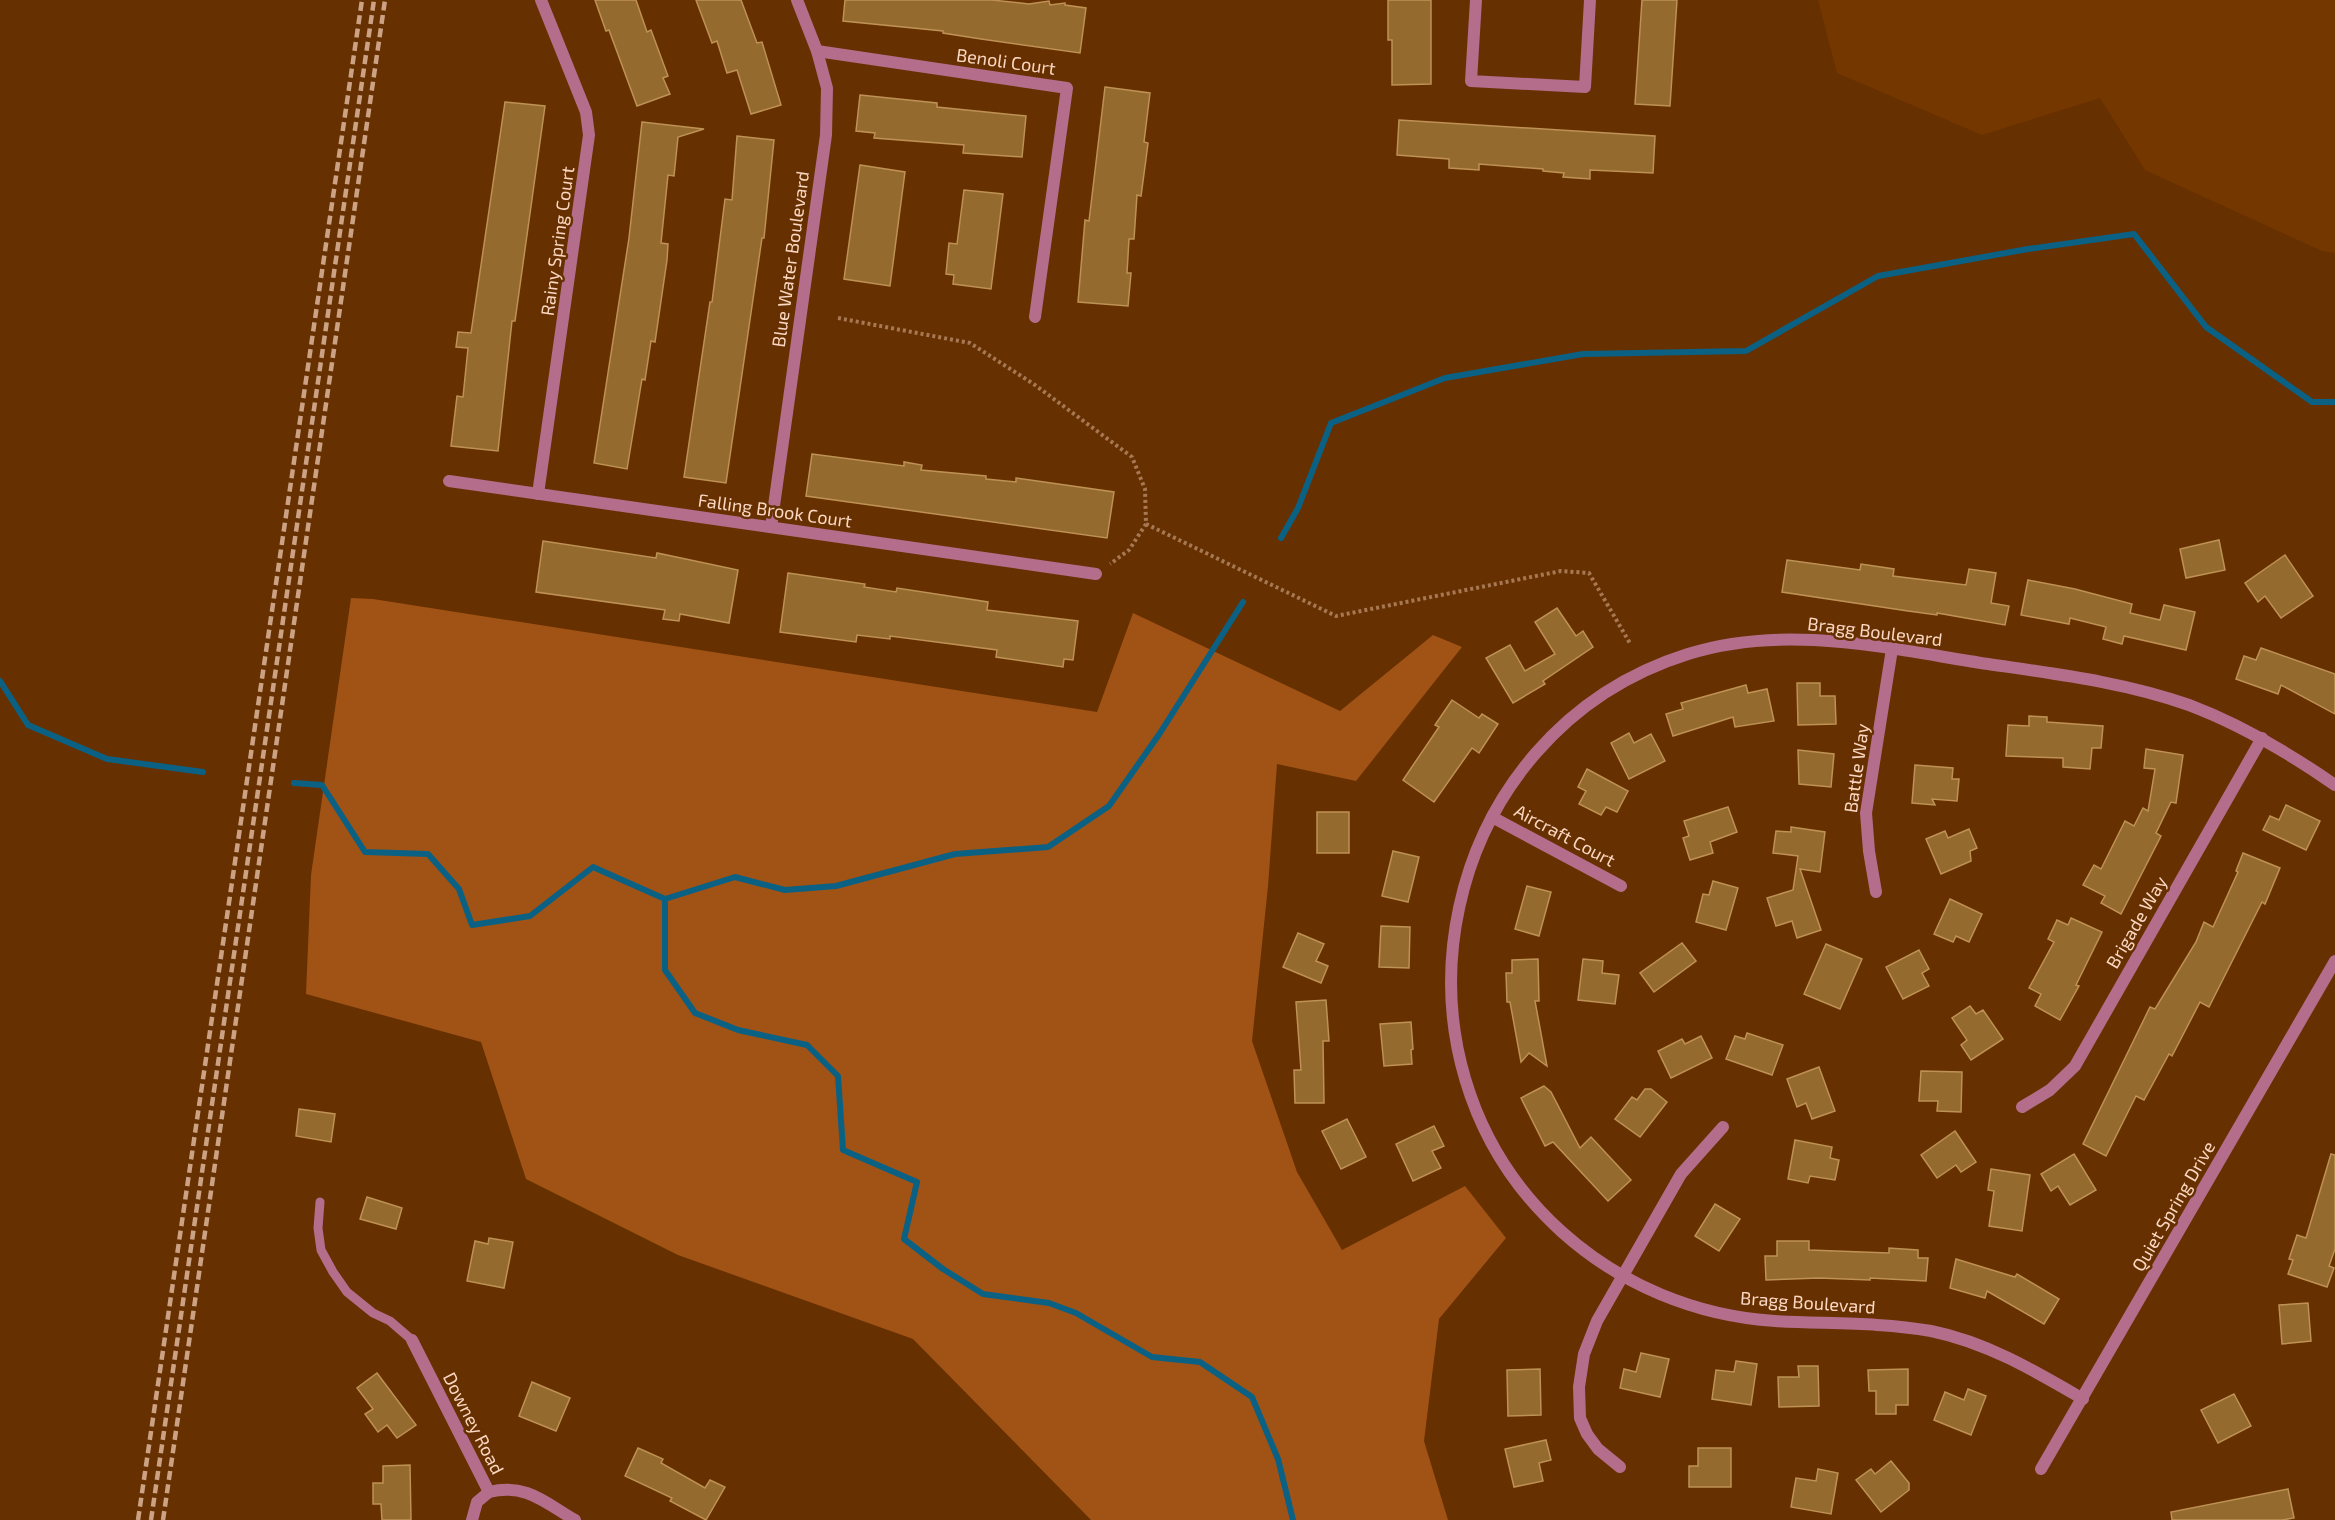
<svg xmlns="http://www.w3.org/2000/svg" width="2335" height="1520" font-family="'Exo 2',sans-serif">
<rect width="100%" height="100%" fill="#673000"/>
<polygon fill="#753700" points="1818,0 2335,0 2335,253 2322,251 2145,170 2100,98 1982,135 1837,73"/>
<polygon fill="#a05315" points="351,598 373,599 1097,712 1133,613 1340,711 1433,635 1462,647 1356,781 1277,764 1268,886 1252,1041 1297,1172 1342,1250 1465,1186 1506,1238 1439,1319 1424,1441 1448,1520 1091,1520 913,1339 678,1255 526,1179 481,1042 306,994 311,875"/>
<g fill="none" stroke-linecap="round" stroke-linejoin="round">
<g stroke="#0b6184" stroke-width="6">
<polyline points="1281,538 1298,508 1331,423 1445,378 1583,354 1746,351 1878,276 2028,249 2134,234 2206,327 2312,402 2335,402"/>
<polyline points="0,681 28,725 107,759 203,772"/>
<polyline points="294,783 322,785 365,852 428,854 459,889 472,925 530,916 593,867 665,899 735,877 785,890 836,886 955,854 1048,847 1109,806 1160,733 1243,602"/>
<polyline points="665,899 665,970 695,1013 738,1030 807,1045 838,1076 843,1150 917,1182 904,1239 943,1269 983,1294 1049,1303 1076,1313 1152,1357 1200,1362 1252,1397 1278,1459 1293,1520"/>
</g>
</g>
<g fill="#946a2f" stroke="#be9154" stroke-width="1.5">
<polygon points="595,0 636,0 647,32 651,30 668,76 663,78 670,94 637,106 609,30 606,31"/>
<polygon points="696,0 741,0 757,43 762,42 781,105 751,114 737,70 727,73 717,41 712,43"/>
<polygon points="845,0 992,0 1029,4 1049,1 1050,5 1065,3 1065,5 1086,8 1080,53 981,39 943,33 943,31 843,21"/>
<polygon points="1388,0 1431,0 1431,84 1392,85 1392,40 1388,40"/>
<polygon points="1642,0 1677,0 1670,106 1635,104"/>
<polygon points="1105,87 1150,93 1144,142 1148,143 1146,159 1141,196 1137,195 1134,239 1129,239 1127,273 1131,273 1128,306 1078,302 1085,220 1089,221"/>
<polygon points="860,95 937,103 937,107 1026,116 1022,157 963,153 964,145 874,138 875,133 856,131"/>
<polygon points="505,102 545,106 515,321 512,321 498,451 451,446 457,396 463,397 468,348 456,347 458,332 471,333"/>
<polygon points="1399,120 1655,136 1653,173 1590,170 1590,179 1563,177 1564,173 1543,171 1543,169 1479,164 1479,170 1449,168 1449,159 1397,155"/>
<polygon points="642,122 704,129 678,137 674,176 668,175 661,243 668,244 667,260 655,342 651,341 645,380 642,379 627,469 594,463 629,238"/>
<polygon points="737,136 774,140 764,238 762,238 726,483 684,477 710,302 712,302 725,199 732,200"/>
<polygon points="860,165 905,172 890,286 844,279"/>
<polygon points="964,190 1003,194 991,289 953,284 954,275 946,274 949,243 957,244"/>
<polygon points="812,454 904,466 904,462 922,465 921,470 986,476 986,479 1016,482 1016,478 1114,492 1107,538 806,496"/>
<polygon points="2219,540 2225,570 2186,578 2180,549"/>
<polygon points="543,541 656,558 657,553 738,570 729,623 680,614 679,621 663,619 665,610 536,592"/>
<polygon points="2285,555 2313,596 2281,618 2265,596 2258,602 2245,583"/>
<polygon points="1787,560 1860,570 1861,564 1894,569 1893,576 1966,585 1969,569 1996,573 1991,603 2009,606 2005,625 1937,613 1937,615 1908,611 1782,592"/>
<polygon points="788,573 865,584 864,587 896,592 897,588 988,602 987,610 1078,621 1073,660 1064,659 1063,667 996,657 997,650 944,643 890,636 890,639 857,635 856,642 780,632"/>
<polygon points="2028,580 2075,589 2132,604 2130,613 2160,620 2164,605 2195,612 2186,650 2124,636 2122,644 2103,639 2106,627 2070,618 2069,624 2021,615"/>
<polygon points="1557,608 1576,636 1583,631 1593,647 1543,681 1545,684 1513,703 1486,658 1510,645 1525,671 1555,654 1535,622"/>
<polygon points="2261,648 2335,674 2335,714 2281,685 2278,694 2236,679 2244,656 2256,660"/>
<polygon points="1797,683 1820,683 1820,696 1835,696 1836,724 1798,725"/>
<polygon points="1746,685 1748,693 1767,689 1774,721 1735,727 1733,717 1673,736 1666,714 1683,709 1681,703"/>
<polygon points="1452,700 1479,718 1482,714 1498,724 1479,753 1472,748 1434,802 1403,780 1439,727 1435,725"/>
<polygon points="2029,716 2047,717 2047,722 2103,726 2101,748 2092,748 2090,769 2063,767 2063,758 2006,756 2008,725 2029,726"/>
<polygon points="1629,733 1634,743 1651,734 1665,761 1629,779 1611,743"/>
<polygon points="2146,749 2183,755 2176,803 2171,802 2156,833 2161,836 2121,914 2101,903 2105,896 2083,885 2094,865 2101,869 2125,821 2134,826 2143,808 2148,811 2155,769 2144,768"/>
<polygon points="1798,750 1834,754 1831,787 1799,784"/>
<polygon points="1915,765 1953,768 1952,779 1959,779 1957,801 1932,799 1935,805 1912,803"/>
<polygon points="1587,769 1628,791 1617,812 1606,807 1601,815 1579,804 1586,791 1578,787"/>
<polygon points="2286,805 2320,821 2306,850 2263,830 2270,816 2279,820"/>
<polygon points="1728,807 1737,832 1710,842 1713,853 1690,860 1683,838 1689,836 1684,821"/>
<rect x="1317" y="812" width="32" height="41"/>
<polygon points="1791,827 1825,832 1820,872 1800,869 1821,930 1797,938 1792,921 1776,926 1767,898 1793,890 1798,856 1773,853 1776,831 1791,832"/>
<polygon points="1969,829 1977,848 1970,851 1971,861 1941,874 1926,839 1945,831 1948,838"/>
<polygon points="1393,851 1419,857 1408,902 1382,896"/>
<polygon points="2243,853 2280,868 2265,904 2262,902 2209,1007 2200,1002 2172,1056 2169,1054 2144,1100 2136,1096 2106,1156 2083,1144 2150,1007 2155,1009 2196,942 2204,922 2213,927 2238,872 2236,871"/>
<polygon points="1713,881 1738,888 1726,930 1696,922 1703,894 1709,895"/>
<polygon points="1527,886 1551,892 1539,936 1515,929"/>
<polygon points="1950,899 1982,914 1969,942 1956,936 1953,942 1934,934"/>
<polygon points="2071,918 2102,932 2076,985 2079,986 2060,1020 2035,1006 2041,994 2029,988 2054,942 2048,939 2057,920 2068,925"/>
<polygon points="1381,926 1410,927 1409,968 1379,967"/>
<polygon points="1298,933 1324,944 1316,961 1328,966 1321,983 1283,967"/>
<polygon points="1682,943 1696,961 1654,992 1640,973"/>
<polygon points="1826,944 1862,959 1840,1009 1804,994"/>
<polygon points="1919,950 1929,969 1922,973 1929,986 1903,999 1886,967"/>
<polygon points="1538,959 1539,1001 1535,1001 1547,1066 1529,1053 1521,1062 1510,1002 1507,1002 1506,973 1512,973 1512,960"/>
<polygon points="1583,959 1603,961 1602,973 1619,975 1615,1004 1578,1000"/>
<polygon points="1326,1000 1329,1041 1323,1041 1324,1103 1295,1103 1294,1070 1301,1070 1296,1002"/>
<polygon points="1970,1006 1976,1014 1983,1010 2003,1039 1971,1060 1961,1045 1967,1040 1952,1018"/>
<polygon points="1411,1022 1413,1049 1411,1050 1412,1064 1384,1066 1380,1024"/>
<polygon points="1747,1033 1783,1045 1772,1075 1726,1059 1735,1036 1745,1039"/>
<polygon points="1701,1036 1712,1058 1671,1078 1658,1051 1682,1039 1685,1044"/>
<polygon points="1819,1067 1835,1111 1812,1119 1806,1103 1797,1107 1787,1079"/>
<polygon points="1921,1071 1962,1072 1961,1112 1937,1111 1938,1101 1919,1101"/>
<polygon points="1544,1086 1551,1092 1580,1148 1591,1137 1631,1180 1608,1201 1553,1142 1545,1146 1521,1098"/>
<polygon points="1645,1089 1651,1089 1667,1102 1640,1137 1615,1119 1632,1097 1637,1100"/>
<polygon points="299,1109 335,1114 331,1142 296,1136"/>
<polygon points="1347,1119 1366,1157 1341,1169 1322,1131"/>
<polygon points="1434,1126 1444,1146 1432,1151 1441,1168 1413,1181 1396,1144"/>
<polygon points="1955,1131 1976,1162 1961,1172 1956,1165 1937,1178 1921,1155"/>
<polygon points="1795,1140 1832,1147 1830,1158 1839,1160 1835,1180 1810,1176 1808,1183 1788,1179"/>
<polygon points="2074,1154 2096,1190 2070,1205 2058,1186 2051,1191 2041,1174"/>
<polygon points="2331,1154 2335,1155 2335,1249 2329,1266 2334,1268 2327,1287 2288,1274 2293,1260 2289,1259 2297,1235 2306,1238"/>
<polygon points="1991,1169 2030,1175 2022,1231 1989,1226 1994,1191 1988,1190"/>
<polygon points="367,1197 402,1208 396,1229 360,1219"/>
<polygon points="1715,1204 1740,1219 1719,1251 1695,1236"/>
<polygon points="489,1238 513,1242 504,1288 467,1281 475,1241 488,1244"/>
<polygon points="1777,1241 1809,1241 1809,1250 1889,1253 1889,1248 1918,1250 1918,1258 1928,1258 1926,1281 1870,1278 1870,1280 1819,1278 1766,1280 1765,1256 1777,1256"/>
<polygon points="1956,1259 2015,1277 2017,1274 2059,1299 2044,1324 1987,1291 1985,1298 1950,1288"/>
<polygon points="2308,1303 2311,1341 2282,1344 2279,1305"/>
<polygon points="1641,1353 1669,1359 1660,1397 1620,1388 1624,1369 1636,1372"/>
<polygon points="1736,1361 1757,1364 1751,1405 1712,1399 1716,1370 1734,1372"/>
<polygon points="1798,1366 1818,1366 1819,1406 1779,1407 1778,1377 1799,1377"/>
<polygon points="1540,1369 1541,1415 1508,1416 1507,1370"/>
<polygon points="1908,1369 1908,1405 1896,1405 1896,1414 1876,1414 1876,1391 1869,1391 1868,1370"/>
<polygon points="377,1373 416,1425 397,1438 387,1425 378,1432 365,1414 373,1409 357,1388"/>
<polygon points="532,1382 570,1398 556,1431 519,1416"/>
<polygon points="1968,1389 1986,1396 1971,1435 1934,1420 1945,1392 1964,1400"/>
<polygon points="2234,1394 2251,1426 2218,1443 2201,1410"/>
<polygon points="1546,1440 1551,1460 1539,1463 1543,1481 1514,1487 1505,1449"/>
<polygon points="638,1448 663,1459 661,1463 705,1488 710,1480 725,1487 706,1520 670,1501 672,1498 625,1476"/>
<polygon points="1698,1448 1731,1448 1731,1487 1689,1487 1689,1466 1698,1466"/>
<polygon points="1891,1461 1909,1483 1909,1490 1881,1512 1856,1480 1871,1469 1875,1474"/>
<polygon points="410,1465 411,1520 382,1520 381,1504 373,1504 373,1483 383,1483 383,1466"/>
<polygon points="1818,1469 1838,1473 1831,1514 1791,1507 1796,1478 1816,1481"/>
<polygon points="2288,1489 2294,1518 2282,1520 2172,1520 2171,1512"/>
</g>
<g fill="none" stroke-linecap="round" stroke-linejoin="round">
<g stroke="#a67853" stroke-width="4" stroke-dasharray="3 3" stroke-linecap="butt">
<polyline points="838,318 970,343 1035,385 1132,457 1145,489 1146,524 1129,550 1110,564"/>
<polyline points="1146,524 1336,616 1561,571 1589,573 1631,645"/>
</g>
<polyline stroke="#b46d8b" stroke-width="9" points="320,1202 318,1228 321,1250 333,1272 347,1292 373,1313 390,1321 412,1340"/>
<g stroke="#b46d8b" stroke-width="12">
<polyline points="1476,0 1471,81 1585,87 1590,0"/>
<polyline points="817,51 1067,88 1035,317"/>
<polyline points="449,481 1096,574"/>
<polyline points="538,494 589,135 586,112 541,0"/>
<polyline points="771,527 826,135 827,88 817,51 797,0"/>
<polyline points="1492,817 1621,886"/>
<polyline points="1876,892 1869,851 1866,813 1892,649"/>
<polyline points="2022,1107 2050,1090 2075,1066 2262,738"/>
<polyline points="412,1340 489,1492 477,1502 472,1520"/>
<path d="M2083,1399c-48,-28 -97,-57 -152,-68 -52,-9 -104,-7 -156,-10 -79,-5 -154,-36 -213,-89 -193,-174 -123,-500 126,-578 98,-31 201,-5 300,10 68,10 136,18 201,41 53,20 100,48 146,80"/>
<polyline points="1620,1467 1598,1449 1587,1434 1580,1418 1579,1387 1584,1354 1597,1321 1681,1174 1723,1127"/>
<polyline points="2041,1469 2335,961"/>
<path d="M489,1492c37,-9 55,10 86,28"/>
</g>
<g stroke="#cca284" stroke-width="4.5" stroke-dasharray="9 4.5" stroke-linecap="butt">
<polyline points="138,1520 362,0"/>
<polyline points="151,1520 374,0"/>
<polyline points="163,1520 385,0"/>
</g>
</g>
<g text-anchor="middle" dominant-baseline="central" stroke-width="5" stroke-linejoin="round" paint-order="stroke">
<g font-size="18" fill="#fbd8c3" stroke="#673000">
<text transform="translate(1006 61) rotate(8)">Benoli Court</text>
<text transform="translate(557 241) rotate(-82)">Rainy Spring Court</text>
<text transform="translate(790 259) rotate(-82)">Blue Water Boulevard</text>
<text transform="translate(775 510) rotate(8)">Falling Brook Court</text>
<text transform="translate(1875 631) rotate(7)">Bragg Boulevard</text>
<text transform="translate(1856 768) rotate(-82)">Battle Way</text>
<text transform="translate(1565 835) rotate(28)">Aircraft Court</text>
<text transform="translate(2136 922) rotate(-60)">Brigade Way</text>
<text transform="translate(2173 1206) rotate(-60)">Quiet Spring Drive</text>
<text transform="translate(1808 1302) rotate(4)">Bragg Boulevard</text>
<text transform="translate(474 1423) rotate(63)">Downey Road</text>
</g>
</g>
</svg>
